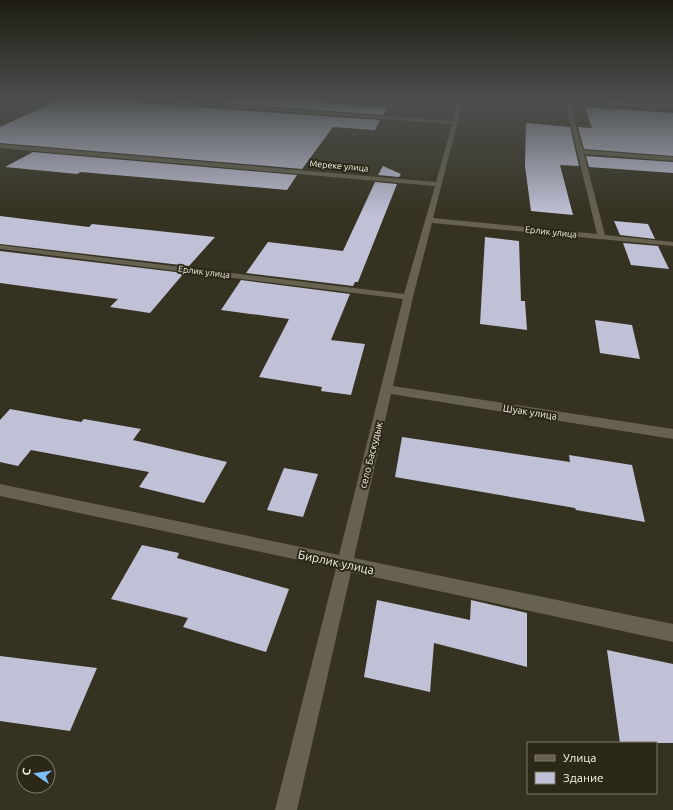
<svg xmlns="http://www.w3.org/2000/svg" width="673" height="810" font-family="Ubuntu,sans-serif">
<rect width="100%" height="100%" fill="#363221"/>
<g fill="#c0c1d6">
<polygon points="57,101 108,101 380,120 375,130 333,127 302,169 0,143 0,127"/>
<polygon points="226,101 295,101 387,108 383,115 223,103"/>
<polygon points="585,107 673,113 673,156 584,149 578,127 592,128"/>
<polygon points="526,123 570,127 579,166 560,165 573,215 531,211 525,166"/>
<polygon points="33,152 297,175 287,190 81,172 77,174 5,167"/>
<polygon points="586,156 673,162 673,173 589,167"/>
<polygon points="383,166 401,174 399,177 378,175"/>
<polygon points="375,182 397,184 358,282 355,282 353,286 246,273 268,242 343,251"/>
<polygon points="0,216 89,227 92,224 215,237 189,266 0,244"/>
<polygon points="614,221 648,224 655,239 620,235"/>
<polygon points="485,237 519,241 521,301 525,301 527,330 480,324"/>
<polygon points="623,243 658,246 669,269 631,265"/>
<polygon points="0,251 184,273 150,313 110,307 118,299 0,283"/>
<polygon points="241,280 350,294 331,340 365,344 351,395 321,391 322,387 259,377 289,319 221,310"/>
<polygon points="595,320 632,325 640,359 600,353"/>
<polygon points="10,409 81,422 84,419 141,429 133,440 227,462 204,503 139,487 149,472 31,450 18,466 0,462 0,420"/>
<polygon points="402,437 570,462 569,455 632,465 645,522 576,510 575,508 395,477"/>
<polygon points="284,468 318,474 303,517 267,510"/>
<polygon points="142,545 179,553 177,558 289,589 266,652 183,627 188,618 111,599"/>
<polygon points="377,600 470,620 471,600 527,613 527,667 434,643 430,692 364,677"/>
<polygon points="607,650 673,664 673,743 620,743"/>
<polygon points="0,656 97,668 70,731 0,721"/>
</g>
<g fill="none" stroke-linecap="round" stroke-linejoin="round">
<g fill="#66624f" fill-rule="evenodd">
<polygon points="144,101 170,101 453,121 459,101 463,101 433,218 597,234 565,101 569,101 583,150 673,157 673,161 584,154 605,235 673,242 673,246 432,223 413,297 393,386 673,429 673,439 391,394 354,558 673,624 673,642 351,572 297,810 275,810 336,568 0,496 0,484 339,555 403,299 0,249 0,245 404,294 435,186 0,148 0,144 436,182 452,124"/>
<polygon points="570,101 601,101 673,106 673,108"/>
</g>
</g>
<linearGradient id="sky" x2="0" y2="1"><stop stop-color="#1e1c12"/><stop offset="0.47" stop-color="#4c4f4e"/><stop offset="1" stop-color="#4c4f4e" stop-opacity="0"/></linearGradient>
<rect width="673" height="215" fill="url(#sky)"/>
<g text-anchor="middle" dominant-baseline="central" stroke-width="4" stroke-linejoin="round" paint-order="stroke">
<g font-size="9" fill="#f4f2e7" stroke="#2c2817">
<text transform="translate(339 166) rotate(5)">Мереке улица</text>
<text transform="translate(551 232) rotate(6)">Ерлик улица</text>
<text transform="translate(204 272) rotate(7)">Ерлик улица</text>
</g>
<g font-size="10" fill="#f4f2e7" stroke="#2c2817">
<text transform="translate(530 412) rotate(9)">Шуак улица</text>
<text transform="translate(371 455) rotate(-76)">село Баскудык</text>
</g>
<g font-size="12" fill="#f4f2e7" stroke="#2c2817">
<text transform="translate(336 562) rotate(12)">Бирлик улица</text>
</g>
</g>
<rect x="527" y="742" width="130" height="52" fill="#2c2817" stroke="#7c796a"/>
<rect x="535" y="755" width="20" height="6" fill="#66624f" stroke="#7c796a"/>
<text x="563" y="762" font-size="12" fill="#f4f2e7">Улица</text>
<rect x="535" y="772" width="20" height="12" fill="#c0c1d6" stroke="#7c796a"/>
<text x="563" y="782" font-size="12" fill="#f4f2e7">Здание</text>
<g transform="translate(36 774) rotate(283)"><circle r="19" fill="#2c2817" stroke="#7c796a"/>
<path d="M0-3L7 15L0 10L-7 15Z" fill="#7dbef9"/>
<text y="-6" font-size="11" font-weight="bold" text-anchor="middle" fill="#f4f2e7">С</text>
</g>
</svg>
